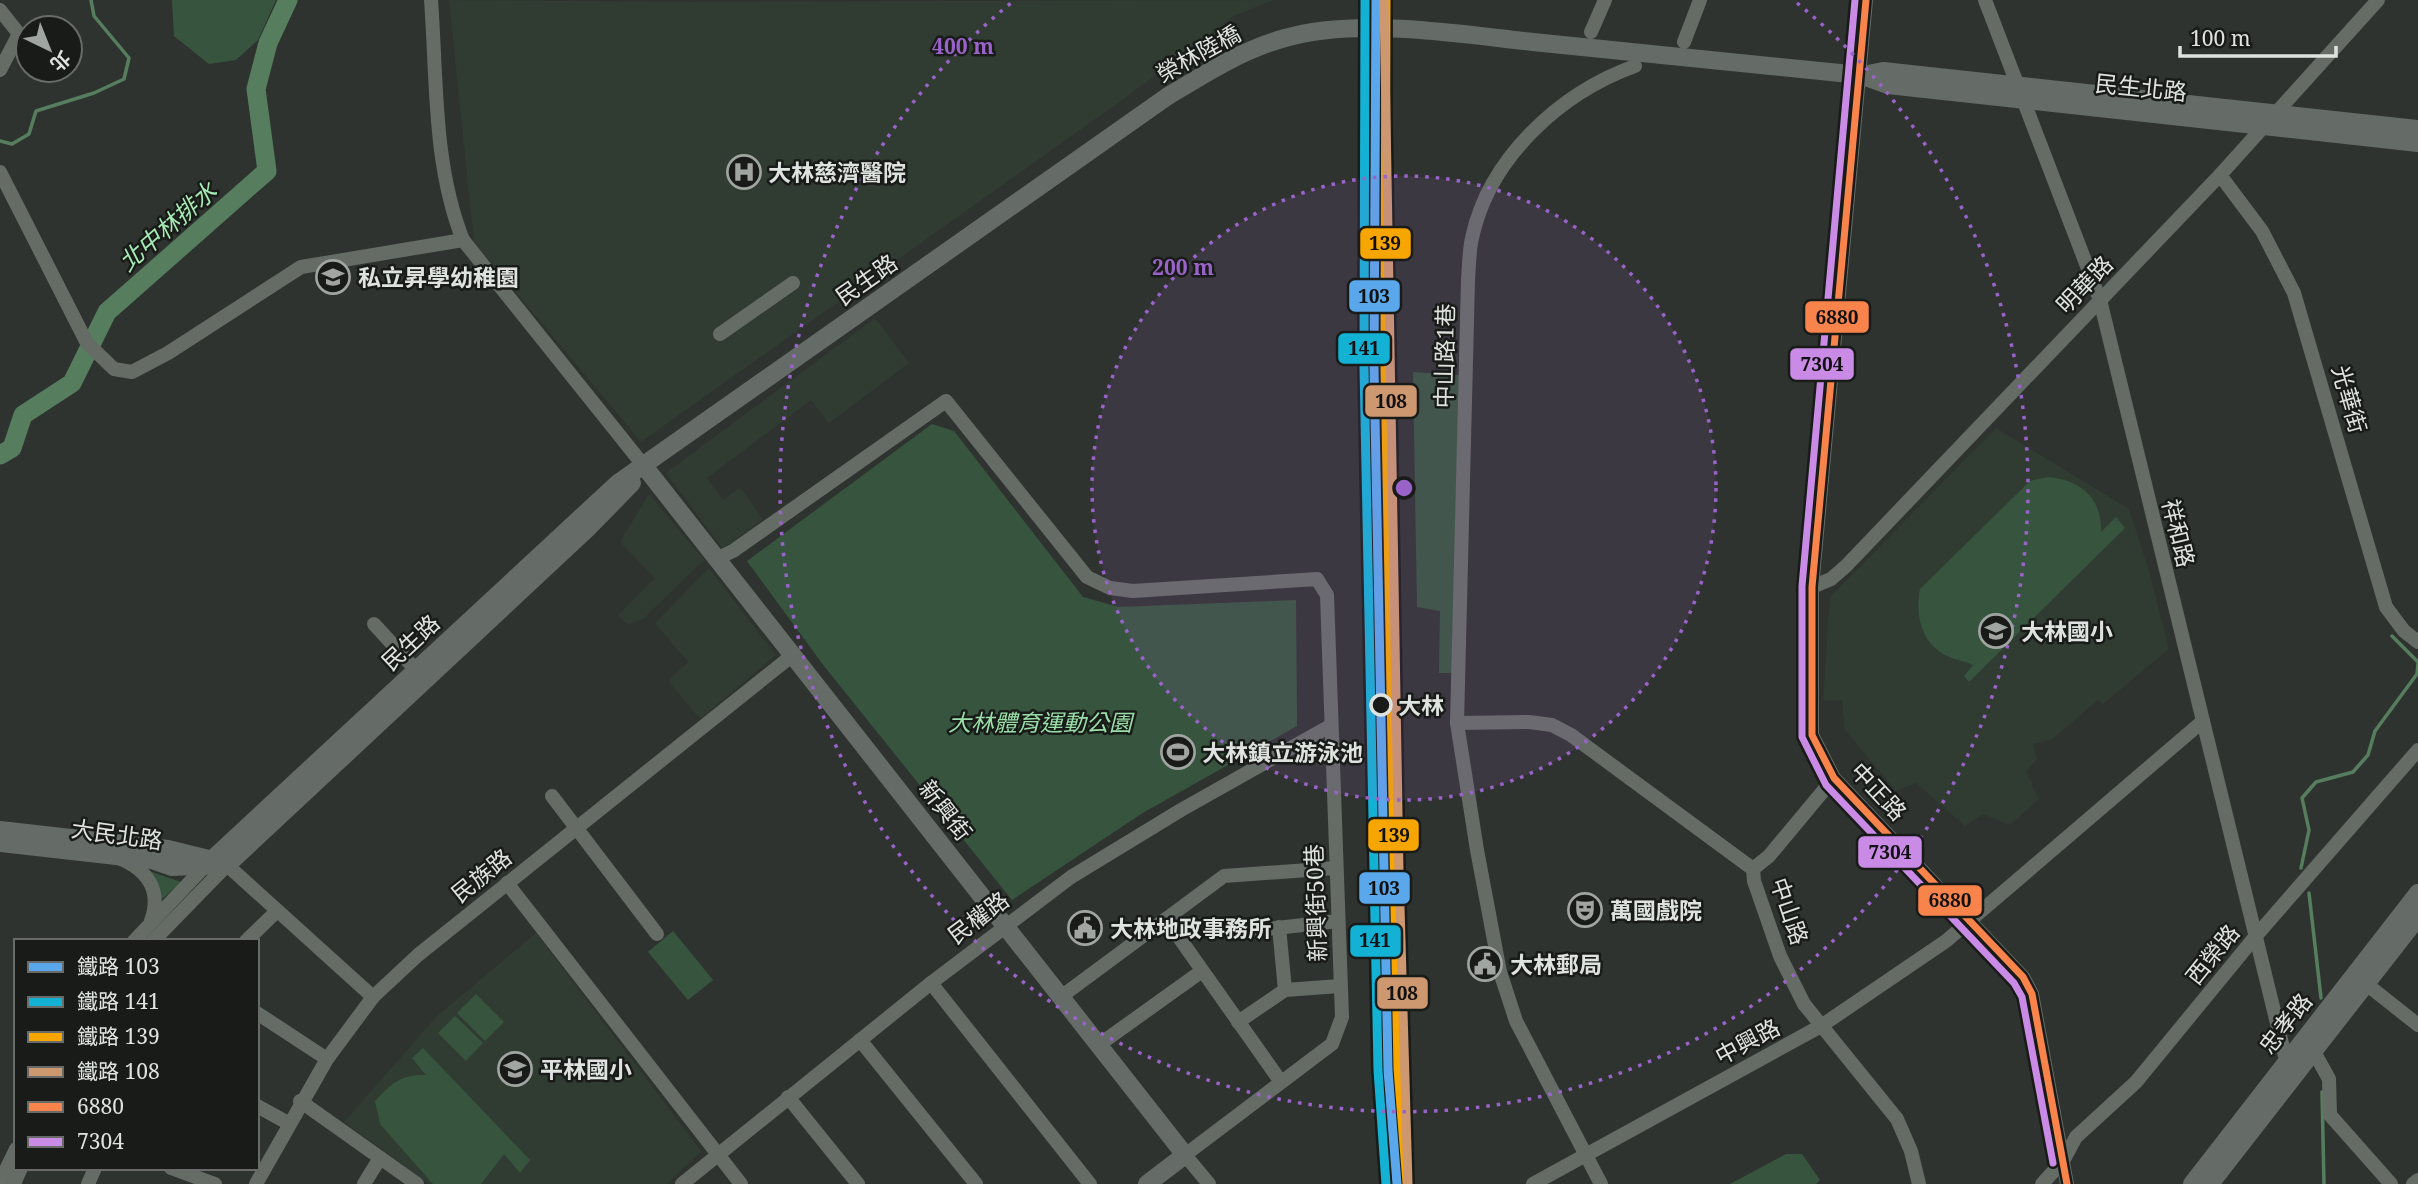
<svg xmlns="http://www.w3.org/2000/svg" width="2418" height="1184" font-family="'Noto Serif','Noto Sans TC',serif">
<rect width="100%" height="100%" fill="#2f3330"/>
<g fill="#303b32">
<polygon points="449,0 680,2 1273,0 1234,16 1118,103 641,442 474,242"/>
<polygon points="875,318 909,363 829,423 811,400 707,478 723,500 740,487 763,519 723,549 666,473"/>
<polygon points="1996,428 2129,509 2149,571 2169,649 2103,704 2098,700 2051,740 2033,744 2037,759 2026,771 2039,799 2010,825 1983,814 1965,826 1916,783 1896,791 1845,730 1842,700 1823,701 1830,597"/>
<polygon points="649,494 704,560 643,619 628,625 618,615 655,578 620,542"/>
<polygon points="709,568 776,655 700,719 668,681 688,662 655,623"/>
<polygon points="536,933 701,1151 667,1184 429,1184 344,1122 437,1016"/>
</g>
<g fill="#37553e">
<polygon points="172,0 276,0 258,40 236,60 209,64 174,36"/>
<polygon points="1413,372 1459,375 1453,673 1439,673 1440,611 1417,607"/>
<polygon points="932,424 954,431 1083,597 1119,607 1296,600 1297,726 1141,814 1012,900 824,666 747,561"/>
<path d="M2048,477c33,3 54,21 53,55l15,-15 9,11 -156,154 -5,-6 9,-11c-8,-4 -18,-5 -26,-9 -26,-13 -32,-41 -27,-67l110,-108z"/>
<polygon points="149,871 181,882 162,899"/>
<polygon points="673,931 713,980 688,1000 648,952"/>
<polygon points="476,994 504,1022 485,1041 457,1013"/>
<polygon points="455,1016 483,1043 466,1061 438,1033"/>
<path d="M423,1048l107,112 -10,13 -16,-19 -23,30h-48l-53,-60 -5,-23c17,-18 26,-27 51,-26l-14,-17z"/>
<polygon points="1786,1154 1802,1154 1820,1180 1816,1184 1730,1184"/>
</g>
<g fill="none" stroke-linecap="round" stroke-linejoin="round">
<g stroke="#567e5e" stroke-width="3.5">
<polyline points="0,141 12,144 29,134 36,111 94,93 124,79 129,58 94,16 91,0"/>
<polyline points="2392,636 2418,662"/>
<polyline points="2301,868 2309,830 2302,798 2316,782 2353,772 2368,755 2375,731 2417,674 2418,664"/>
<polyline points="2309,893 2321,998"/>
<polyline points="2322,1092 2324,1184"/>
</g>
<polyline stroke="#567e5e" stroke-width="19" points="0,455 12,448 23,415 72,383 107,312 267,171 256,89 268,43 288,0"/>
<g stroke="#656c66" stroke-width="14">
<path d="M431,0c6,80 2,165 32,240l181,226"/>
<polyline points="1866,0 1812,587 1812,735 1834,778 2023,977 2032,994 2067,1184"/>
<polyline points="1985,0 2100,300 2286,1060 2313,1050 2329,1079 2330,1115 2391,1184"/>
<polyline points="0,10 19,34 0,70"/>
<polyline points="1591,32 1605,0"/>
<polyline points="1684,42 1700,0"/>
<polyline points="0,172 87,343 114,369 132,372 168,353 301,267 463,240"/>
<polyline points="2220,175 2262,231 2294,293 2386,607 2404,631 2418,642"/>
<polyline points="720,334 793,283"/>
<polyline points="718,558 733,551 946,401 1087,577 1110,588 1133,591 1317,579 1327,595 1342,1017 1332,1044 1185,1155 1209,1184"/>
<polyline points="1812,587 1831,579 1846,566 2220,175 2378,0"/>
<polyline points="374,624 416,670"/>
<polyline points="1457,723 1529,722 1552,725 1571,735 1753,869 1754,881 1780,956 1804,1004 1897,1119 1911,1151 1919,1184"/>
<polyline points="552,796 657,934"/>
<path d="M119,858c29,12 43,33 32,63"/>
<polyline points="1753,869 1769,856 1834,778"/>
<polyline points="507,883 741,1184"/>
<polyline points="1166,919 1281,1082"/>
<polyline points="1279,927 1285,990"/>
<polyline points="1251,931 1338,921"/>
<polyline points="134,941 205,866"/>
<polyline points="153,941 227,865 373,997"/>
<polyline points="246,941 277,911"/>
<polyline points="931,983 1090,1184"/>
<polyline points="2365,983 2418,1025"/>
<polyline points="1062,996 1224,876 1336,868"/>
<polyline points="257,1013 327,1059"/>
<polyline points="1238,1022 1285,990 1340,986"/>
<polyline points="860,1040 976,1184"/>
<polyline points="1100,1044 1202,971"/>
<polyline points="788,1097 858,1184"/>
<polyline points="300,1101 417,1184"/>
<polyline points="257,1106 288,1123"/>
<polyline points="171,1168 215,1184"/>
<polyline points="0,1182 16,1149"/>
<polyline points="14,1184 21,1168"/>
<polyline points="88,1184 95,1168"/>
<polyline points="256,1184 327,1059 373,997 418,955 794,654"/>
<polyline points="364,1184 380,1158"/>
<polyline points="682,1184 931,983 1071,877 1181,810 1330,726"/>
<polyline points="1533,1184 1821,1026 1946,941 2203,721"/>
<path d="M1601,1184l-85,-163 -16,-49 -23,-122 -20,-127 11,-443c1,-13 1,-29 4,-42 17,-80 88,-145 163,-172"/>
<polyline points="2042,1184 2063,1161 2076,1137 2136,1082 2255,937 2418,750"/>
<polyline points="2413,1184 2418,1180"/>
</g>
<g stroke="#656c67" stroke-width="18">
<polyline points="1863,75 1883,71 2418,129"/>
<polyline points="644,466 1185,1155 1147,1184"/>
<polyline points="0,830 168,849 221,862"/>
<polyline points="0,843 152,860 172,867 215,865"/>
<polyline points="227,865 587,529 632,483"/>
<path d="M205,866l413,-383 550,-387c38,-23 74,-46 117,-58 72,-21 174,-4 248,4 109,10 218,21 327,33l28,10 530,58"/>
<polyline points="2192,1184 2418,893"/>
<polyline points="2210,1184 2418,917"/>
</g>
<g stroke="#181b18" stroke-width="12">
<polyline id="bus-1" points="1866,0 1812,587 1812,735 1834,778 2023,977 2032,994 2067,1184"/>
</g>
<g stroke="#181b18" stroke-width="12">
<polyline id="bus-2" points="1855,0 1802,586 1802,737 1826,785 2014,983 2022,997 2053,1163"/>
</g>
<use href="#bus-1" stroke="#f8844c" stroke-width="7"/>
<use href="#bus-2" stroke="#ca8be6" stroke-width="7"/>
<g stroke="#181b18" stroke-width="14">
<polyline id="rail-1" points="1376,0 1374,367 1388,1070 1397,1184"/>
</g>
<g stroke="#181b18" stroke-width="14">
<polyline id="rail-2" points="1365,0 1364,367 1378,1070 1386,1184"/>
</g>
<g stroke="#181b18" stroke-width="14">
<polyline id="rail-3" points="1386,0 1385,367 1398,1069 1407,1183"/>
</g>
<g stroke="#181b18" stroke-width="14">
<polyline id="rail-4" points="1384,0 1399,872 1408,1184"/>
</g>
<use href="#rail-1" stroke="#5aa8eb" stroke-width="9"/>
<use href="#rail-2" stroke="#13b2d5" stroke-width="9"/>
<use href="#rail-3" stroke="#f7a600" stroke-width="9"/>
<use href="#rail-4" stroke="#cd976f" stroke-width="9"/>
</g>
<circle cx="1404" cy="488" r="312" fill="#9963c9" fill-opacity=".12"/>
<g fill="none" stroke="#9963c9" stroke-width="3.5" stroke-dasharray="3.5 7">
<circle cx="1404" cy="488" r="312"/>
<path d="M1797 3A624 624 0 1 1 1011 3"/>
</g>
<defs>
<g id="hospital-ring" transform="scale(1.75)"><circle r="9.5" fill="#181b18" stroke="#a1a5a2" stroke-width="1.5"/><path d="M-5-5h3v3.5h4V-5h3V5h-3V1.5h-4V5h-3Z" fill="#a1a5a2"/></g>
<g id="school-ring" transform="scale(1.75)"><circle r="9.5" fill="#181b18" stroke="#a1a5a2" stroke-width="1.5"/><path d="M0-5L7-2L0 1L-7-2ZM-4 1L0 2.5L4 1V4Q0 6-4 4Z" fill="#a1a5a2"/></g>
<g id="stadium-ring" transform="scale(1.75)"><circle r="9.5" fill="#181b18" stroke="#a1a5a2" stroke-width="1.5"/><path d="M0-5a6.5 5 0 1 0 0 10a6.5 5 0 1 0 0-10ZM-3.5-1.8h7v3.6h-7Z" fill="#a1a5a2"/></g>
<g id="theatre-ring" transform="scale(1.75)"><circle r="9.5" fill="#181b18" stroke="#a1a5a2" stroke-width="1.5"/><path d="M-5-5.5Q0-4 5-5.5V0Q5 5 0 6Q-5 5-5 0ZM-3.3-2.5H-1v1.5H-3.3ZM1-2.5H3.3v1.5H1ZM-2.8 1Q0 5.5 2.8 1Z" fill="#a1a5a2"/></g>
<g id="civic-ring" transform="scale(1.75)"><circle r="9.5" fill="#181b18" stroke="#a1a5a2" stroke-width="1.5"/><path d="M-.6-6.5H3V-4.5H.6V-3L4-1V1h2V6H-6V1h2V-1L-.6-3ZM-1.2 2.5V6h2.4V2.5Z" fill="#a1a5a2"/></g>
</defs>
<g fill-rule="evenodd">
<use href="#hospital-ring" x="744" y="172"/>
<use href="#school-ring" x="333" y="277"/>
<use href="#school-ring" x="1996" y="631"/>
<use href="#stadium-ring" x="1178" y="752"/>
<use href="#theatre-ring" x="1585" y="910"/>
<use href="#civic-ring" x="1085" y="928"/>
<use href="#civic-ring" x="1485" y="964"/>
<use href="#school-ring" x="515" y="1069"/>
</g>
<circle fill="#181b18" stroke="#dfe3e0" stroke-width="3.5" cx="1381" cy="705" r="10"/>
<g text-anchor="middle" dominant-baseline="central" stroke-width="5" stroke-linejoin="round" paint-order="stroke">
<g font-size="23" fill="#dfe3e0" stroke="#181b18">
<text transform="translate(1198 53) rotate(-29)">榮林陸橋</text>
<text transform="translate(2141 87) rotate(6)">民生北路</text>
<text transform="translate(866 279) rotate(-35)">民生路</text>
<text transform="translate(2084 284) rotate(-46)">明華路</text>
<text transform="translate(1444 356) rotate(-89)">中山路1巷</text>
<text transform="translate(2350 399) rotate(74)">光華街</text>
<text transform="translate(2179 533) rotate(76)">祥和路</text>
<text transform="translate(410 642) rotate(-43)">民生路</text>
<text transform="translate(1879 791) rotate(47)">中正路</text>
<text transform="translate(946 810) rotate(52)">新興街</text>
<text transform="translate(117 834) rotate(8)">大民北路</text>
<text transform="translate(481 875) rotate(-39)">民族路</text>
<text transform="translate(1315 903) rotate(-92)">新興街50巷</text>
<text transform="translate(1790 911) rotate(71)">中山路</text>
<text transform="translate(978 917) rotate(-37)">民權路</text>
<text transform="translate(2212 954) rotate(-51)">西榮路</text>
<text transform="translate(2285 1023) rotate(-52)">忠孝路</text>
<text transform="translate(1747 1041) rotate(-28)">中興路</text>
</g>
<g font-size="23" font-weight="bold" fill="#dfe3e0" stroke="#181b18" text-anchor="start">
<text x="768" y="172">大林慈濟醫院</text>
<text x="358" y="277">私立昇學幼稚園</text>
<text x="2021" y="631">大林國小</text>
<text x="1202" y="752">大林鎮立游泳池</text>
<text x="1610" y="910">萬國戲院</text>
<text x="1110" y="928">大林地政事務所</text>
<text x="1510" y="964">大林郵局</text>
<text x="540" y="1069">平林國小</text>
</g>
<g font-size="23" font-weight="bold" fill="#dfe3e0" stroke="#181b18" text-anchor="start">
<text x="1398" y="705">大林</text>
</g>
<g font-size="23" font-style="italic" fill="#99dea8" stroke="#181b18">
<text x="1040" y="722">大林體育運動公園</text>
</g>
<g font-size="24" font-style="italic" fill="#a6eab4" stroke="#181b18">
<text transform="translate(167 226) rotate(-41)">北中林排水</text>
</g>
</g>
<circle cx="1404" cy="488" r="10" fill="#9963c9" stroke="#181b18" stroke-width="3.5"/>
<g font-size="21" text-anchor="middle" font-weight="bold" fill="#9963c9" stroke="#181b18" stroke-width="5" stroke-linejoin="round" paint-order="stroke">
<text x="963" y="54">400 m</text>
<text x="1183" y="275">200 m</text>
</g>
<g stroke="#181b18" stroke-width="2.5">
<rect x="1359" y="227" width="53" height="33" rx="7" fill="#f7a600"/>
<rect x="1348" y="279" width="53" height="34" rx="7" fill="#5aa8eb"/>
<rect x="1804" y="300" width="66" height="34" rx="7" fill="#f8844c"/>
<rect x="1337" y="332" width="54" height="33" rx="7" fill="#13b2d5"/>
<rect x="1789" y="347" width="66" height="34" rx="7" fill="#ca8be6"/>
<rect x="1364" y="384" width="54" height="34" rx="7" fill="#cd976f"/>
<rect x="1367" y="818" width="53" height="34" rx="7" fill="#f7a600"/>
<rect x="1857" y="835" width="66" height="34" rx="7" fill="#ca8be6"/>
<rect x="1358" y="871" width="53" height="34" rx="7" fill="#5aa8eb"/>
<rect x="1917" y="884" width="66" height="33" rx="7" fill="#f8844c"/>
<rect x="1349" y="924" width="53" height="34" rx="7" fill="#13b2d5"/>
<rect x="1376" y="976" width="53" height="34" rx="7" fill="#cd976f"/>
</g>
<g font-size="19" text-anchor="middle" font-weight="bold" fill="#111">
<text x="1385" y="250">139</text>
<text x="1374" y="303">103</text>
<text x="1837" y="324">6880</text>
<text x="1364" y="355">141</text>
<text x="1822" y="371">7304</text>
<text x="1391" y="408">108</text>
<text x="1394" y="842">139</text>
<text x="1890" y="859">7304</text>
<text x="1384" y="895">103</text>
<text x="1950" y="907">6880</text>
<text x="1375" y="947">141</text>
<text x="1402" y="1000">108</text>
</g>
<rect x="14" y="939" width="245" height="231" fill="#181b18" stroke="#686b68" stroke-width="2"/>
<rect x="28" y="962" width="35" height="10" fill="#5aa8eb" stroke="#686b68" stroke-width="2"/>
<text x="77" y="974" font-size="21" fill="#dfe3e0">鐵路 103</text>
<rect x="28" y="997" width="35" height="10" fill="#13b2d5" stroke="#686b68" stroke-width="2"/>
<text x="77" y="1009" font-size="21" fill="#dfe3e0">鐵路 141</text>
<rect x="28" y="1032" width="35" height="10" fill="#f7a600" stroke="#686b68" stroke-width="2"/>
<text x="77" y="1044" font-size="21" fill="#dfe3e0">鐵路 139</text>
<rect x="28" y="1067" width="35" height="10" fill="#cd976f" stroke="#686b68" stroke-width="2"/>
<text x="77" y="1079" font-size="21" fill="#dfe3e0">鐵路 108</text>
<rect x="28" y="1102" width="35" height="10" fill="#f8844c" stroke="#686b68" stroke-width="2"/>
<text x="77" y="1114" font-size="21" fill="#dfe3e0">6880</text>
<rect x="28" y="1137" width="35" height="10" fill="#ca8be6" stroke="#686b68" stroke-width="2"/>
<text x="77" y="1149" font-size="21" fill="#dfe3e0">7304</text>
<g transform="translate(49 49) rotate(137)"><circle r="33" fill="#181b18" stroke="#686b68" stroke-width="2"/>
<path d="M0-5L12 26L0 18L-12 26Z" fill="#a1a5a2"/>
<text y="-10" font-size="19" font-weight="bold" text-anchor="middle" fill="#dfe3e0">北</text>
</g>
<path d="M2180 46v10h156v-10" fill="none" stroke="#dfe3e0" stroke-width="3.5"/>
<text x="2190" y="46" font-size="21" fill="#dfe3e0" stroke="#181b18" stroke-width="5" paint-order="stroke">100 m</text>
</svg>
